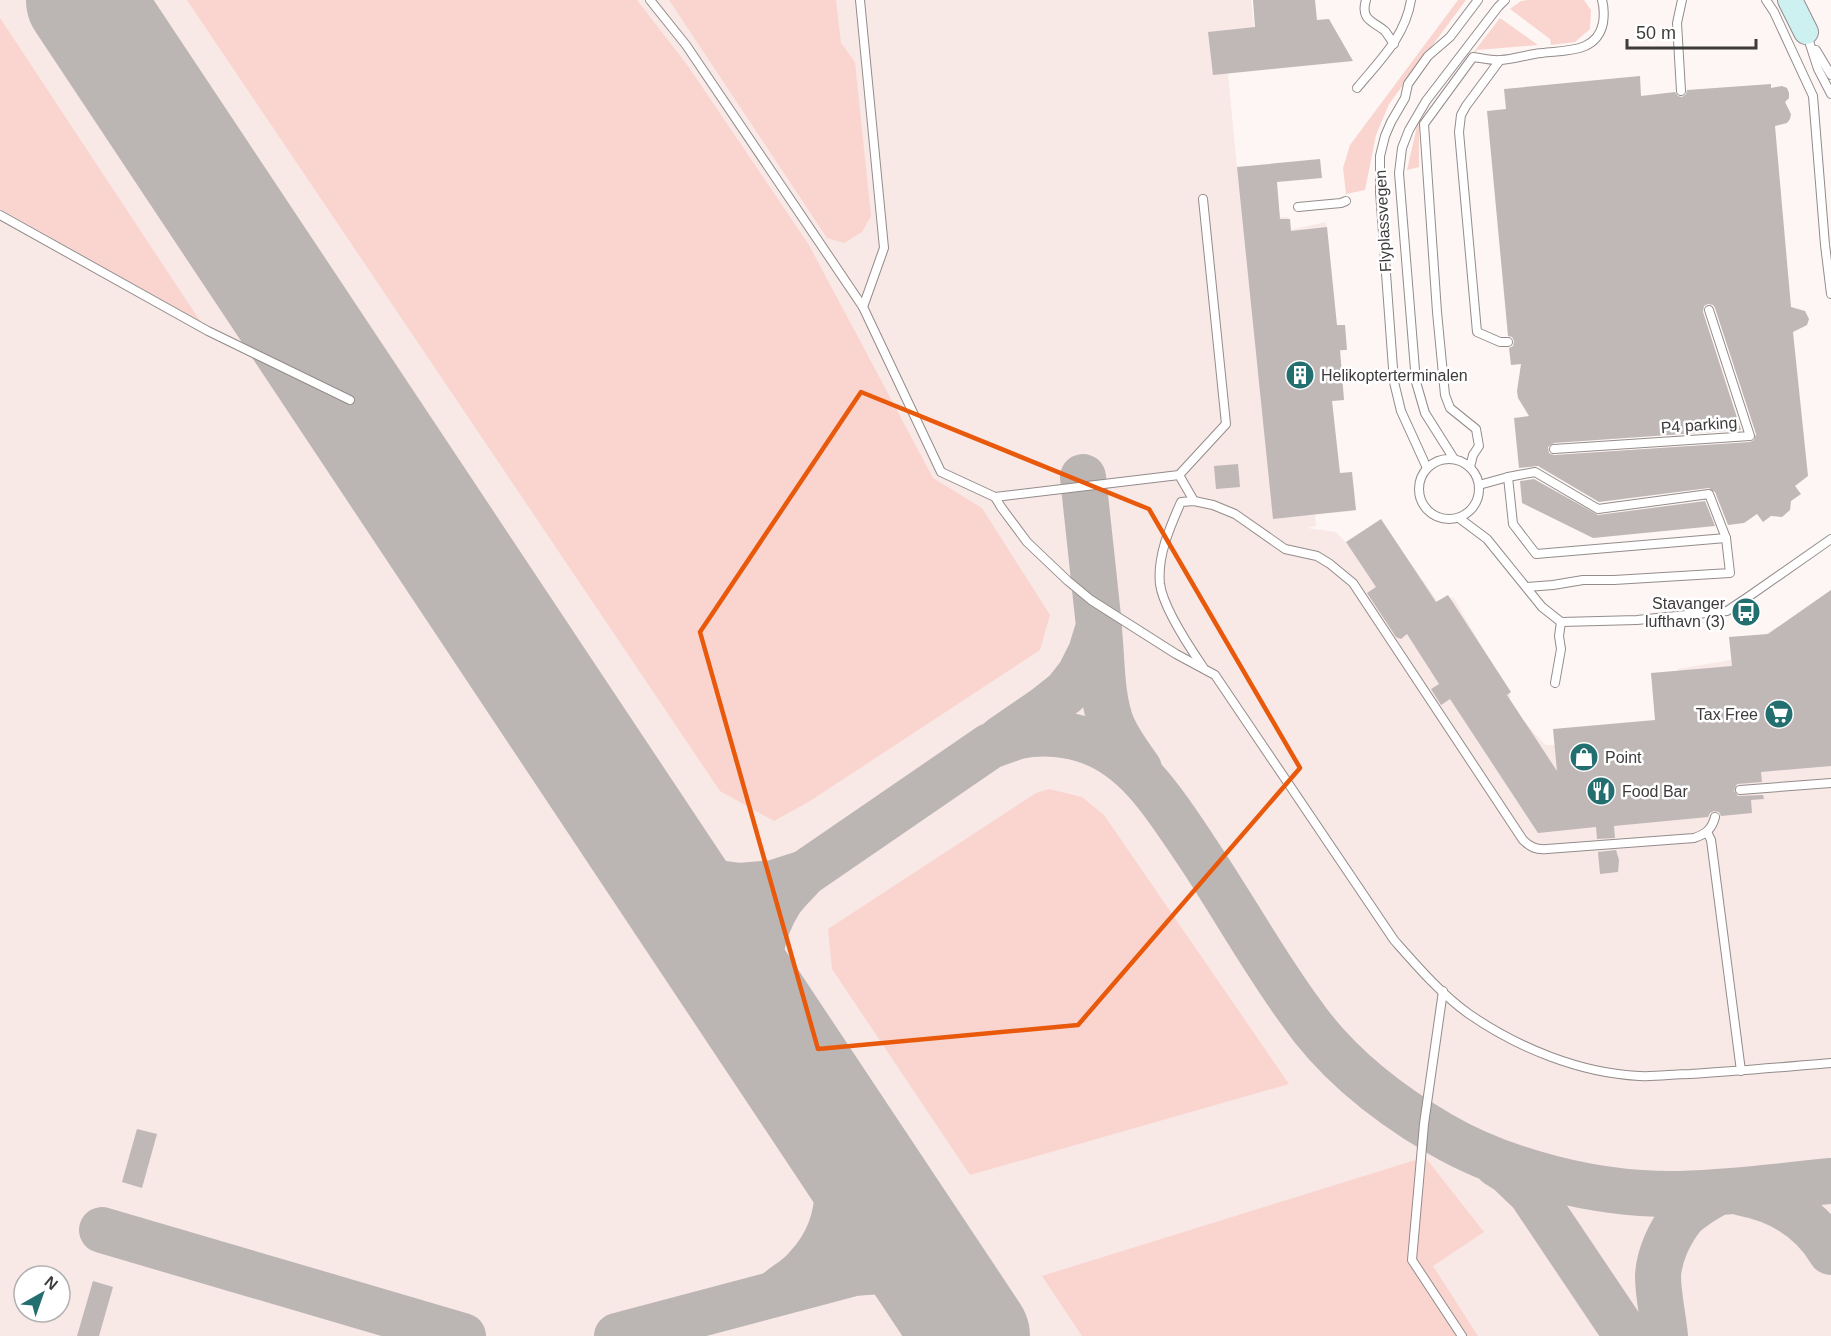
<svg xmlns="http://www.w3.org/2000/svg" width="1831" height="1336" font-family="Arial,sans-serif">
<rect width="100%" height="100%" fill="#fdf6f4"/>
<path fill="#f8e8e6" fill-rule="evenodd" d="M0,0h1251l3,26 -26,49 9,92 40,30 3,20h8l2,13 36,-8 9,104h6l5,11 -3,14 -6,1 5,48 -13,1 9,73 17,30v7l-40,3 1,12 -9,2 29,4 11,12 34,-23 57,81 2,2 13,-7 58,100 -5,4 39,44h13l117,-27 -3,-22 6,-27 71,-12 10,-19 22,-13 50,-35v746h-1831zM24,1276h36v36h-36z"/>
<g fill="#fad5cf">
<polygon points="187,0 637,0 688,66 809,245 933,478 982,508 1050,615 1040,650 810,801 774,821 720,791"/>
<polygon points="669,0 836,0 841,43 855,62 871,216 862,232 844,243 827,238"/>
<polygon points="1458,0 1466,0 1389,104 1376,135 1365,190 1346,194 1343,168 1350,145"/>
<polygon points="1528,0 1584,0 1591,10 1590,29 1575,42 1551,45 1550,39 1510,9 1521,1"/>
<polygon points="0,18 200,321 0,209"/>
<polygon points="1500,18 1538,45 1477,50 1419,126 1419,167 1407,170 1417,126"/>
<polygon points="1049,789 1082,797 1104,815 1289,1084 970,1175 832,969 828,929 1036,793"/>
<polygon points="1425,1157 1484,1232 1433,1266 1478,1336 1082,1336 1042,1276"/>
</g>
<g fill="none" stroke-linecap="round" stroke-linejoin="round">
<g stroke="#bbb6b4" stroke-width="46">
<path d="M1099,630c3,29 2,62 11,90 6,18 18,33 29,49"/>
<polyline points="1001,739 1046,708 1066,692 1080,674 1091,652 1099,626 1083,477"/>
<path d="M631,823l30,30 23,17 14,7 19,6 23,3 34,-3 31,-10 185,-127c9,-3 19,-7 29,-10 23,-5 51,-2 72,6 48,18 77,67 104,107 36,53 67,110 105,162 35,51 87,92 140,123 65,38 155,60 230,60 53,0 108,-8 161,-13"/>
<path d="M787,1057c-8,-18 -20,-36 -25,-55 -9,-32 0,-73 18,-101 7,-10 17,-19 25,-28"/>
<polyline points="1497,1164 1508,1171 1531,1193 1627,1336"/>
<path d="M1742,1193c38,7 69,26 89,59"/>
<polyline points="102,1230 463,1336"/>
<path d="M778,1291c10,-8 21,-14 29,-24 45,-48 33,-108 11,-163"/>
<path d="M617,1336l237,-63c13,-1 26,-2 38,-2 25,2 43,21 60,35"/>
<path d="M1665,1336c-2,-20 -7,-41 -7,-60 1,-21 12,-44 25,-60 10,-10 23,-17 35,-24"/>
</g>
<polyline stroke="#bbb6b4" stroke-width="116" points="84,0 972,1336"/>
</g>
<g fill="#bfb8b7" fill-rule="evenodd">
<polygon points="1253,0 1315,0 1317,20 1329,19 1353,61 1213,75 1208,32 1255,27"/>
<path d="M1640,76l1,20 34,-4 3,4 4,1 4,-3 1,-4 84,-6v4l11,-2 5,2 2,5v5l-4,4 6,12 -1,5 -3,4 -12,3 16,181 14,4 4,8 -2,6 -14,7 15,144 -13,10 6,8 -10,7 -1,9 -8,7 -11,-1 -8,6 -6,-8 -13,9 -16,2 -13,-33 -6,-4 -110,14 -61,-36 -19,2 -5,-50 15,-2 -11,-18 -1,-7 4,-27 -10,1 -2,-17 4,-2 1,-5 -2,-4 -4,-1 -21,-225 19,-2 -2,-20zM1708,304l5,1 2,3 41,126 -2,6 -4,2 -196,13 -5,-2 -1,-6 6,-4 187,-13 -38,-118 1,-6z"/>
<polygon points="1320,159 1322,178 1277,182 1280,219 1290,219 1291,231 1327,227 1337,325 1345,325 1347,350 1340,350 1344,400 1332,401 1340,473 1352,472 1356,510 1273,519 1237,167"/>
<polygon points="1238,464 1240,487 1216,489 1214,466"/>
<polygon points="1534,479 1598,515 1705,501 1715,526 1593,538 1522,503 1520,481"/>
<polygon points="1381,519 1436,602 1448,595 1511,692 1507,695 1557,771 1553,729 1655,720 1651,673 1732,666 1729,637 1768,634 1831,590 1831,766 1761,772 1762,782 1737,784 1734,791 1738,796 1763,795 1764,799 1751,800 1752,813 1721,816 1719,812 1714,811 1710,813 1708,817 1614,826 1615,838 1597,839 1596,827 1538,833 1450,699 1441,705 1431,689 1439,684 1407,634 1401,639 1396,637 1367,593 1376,587 1346,542"/>
<polygon points="1616,850 1619,860 1618,872 1600,874 1598,852"/>
<polygon points="137,1129 157,1134 142,1188 122,1182"/>
<polygon points="93,1281 113,1287 99,1336 77,1336"/>
</g>
<g fill="none" stroke-linecap="round" stroke-linejoin="round">
<g stroke="#938c8b" stroke-width="10">
<g id="lane">
<path d="M650,0l36,45 177,262 78,165 54,25 6,10 26,35 41,39 23,19 85,54 39,21 179,265c23,26 47,54 75,74 49,34 111,59 170,62 17,1 34,-2 51,-2 47,-3 94,-7 141,-11"/>
<polyline points="860,0 884,248 863,307"/>
<path d="M1366,0c-6,20 7,21 19,31 3,4 6,9 9,13"/>
<polyline points="1766,0 1774,12 1813,96 1825,245 1831,294"/>
<polyline points="1806,32 1818,69 1831,94"/>
<polyline points="1816,50 1831,75"/>
<polyline points="1500,60 1466,106 1461,115 1459,132 1477,332 1500,342 1508,342"/>
<path d="M1357,88c23,-28 48,-51 54,-88"/>
<polyline points="1681,91 1677,23 1682,0"/>
<polyline points="1298,207 1341,203 1346,201"/>
<polyline points="0,215 208,331 350,400"/>
<polyline points="1554,449 1750,436 1709,310"/>
<polyline points="1454,459 1425,413 1416,382 1399,173 1402,148 1409,130 1426,101 1498,7 1505,0"/>
<circle cx="1449" cy="489" r="30"/>
<path d="M1470,467l3,-12 6,-9 -3,-17 -26,-21 -5,-13 -8,-83 -13,-188 49,-67c9,1 19,4 28,3 14,-1 28,-6 41,-7 24,-3 55,0 61,-30 1,-7 1,-16 -1,-23"/>
<polyline points="1427,468 1401,411 1394,382 1380,192 1380,156 1385,136 1391,122 1405,98 1408,84 1428,56 1450,37 1478,0"/>
<polyline points="1179,475 1194,501"/>
<polyline points="1508,477 1513,524 1536,554 1726,538"/>
<polyline points="1479,485 1508,477 1535,472 1598,509 1709,494 1726,538 1730,573 1614,580 1583,580 1553,585 1527,587"/>
<polyline points="995,497 1179,475 1226,424 1203,199"/>
<polyline points="1459,518 1487,539 1542,607 1561,622 1637,620 1727,611 1748,597 1831,539"/>
<path d="M1203,667c-13,-19 -40,-60 -43,-83 -3,-28 10,-57 21,-82l13,-1 19,4 22,9 50,35 32,7 13,8 23,19 170,257c7,7 13,10 24,9l147,-11c12,-4 18,-9 21,-21"/>
<polyline points="1555,683 1561,649 1559,636 1561,622"/>
<polyline points="1740,790 1831,783"/>
<polyline points="1707,832 1711,840 1741,1071"/>
<polyline points="1443,991 1424,1124 1412,1260 1462,1336"/>
</g>
</g>
<g stroke="#938c8b" stroke-width="26">
<polyline id="secondary" points="1790,0 1806,32"/>
</g>
<use href="#lane" stroke="#fff" stroke-width="8"/>
<use href="#secondary" stroke="#cdf0f1" stroke-width="24"/>
</g>
<path fill="none" stroke="#e8590c" stroke-width="4.5" stroke-linejoin="round" d="M861,392l288,117 151,259 -222,257 -260,24 -118,-417z"/>
<defs>
<g id="building-disc" transform="scale(1.5)"><circle r="9.5" fill="#236f70" stroke="#fff"/><path d="M-4-6H4V6H1V3H-1V6H-4ZM-2.5-4.3h1.7v1.8h-1.7ZM.8-4.3h1.7v1.8H.8ZM-2.5-1h1.7V.8h-1.7ZM.8-1h1.7V.8H.8Z" fill="#fff"/></g>
<g id="bus-disc" transform="scale(1.5)"><circle r="9.5" fill="#236f70" stroke="#fff"/><path d="M-5-6H5V4H4V6H2V4H-2V6H-4V4H-5ZM-3.5-4V0h7V-4ZM-3.5 1.2v1.5H-2V1.2ZM2 1.2v1.5H3.5V1.2Z" fill="#fff"/></g>
<g id="supermarket-disc" transform="scale(1.5)"><circle r="9.5" fill="#236f70" stroke="#fff"/><path d="M-6-5.5h2.5l.6 2H6L4.5 2H-2.5L-4.4-4H-6ZM-1.5 3.2a1.3 1.3 0 1 0 .1 0ZM3 3.2a1.3 1.3 0 1 0 .1 0Z" fill="#fff"/></g>
<g id="shop-disc" transform="scale(1.5)"><circle r="9.5" fill="#236f70" stroke="#fff"/><path d="M-5-2.5h2.3a2.7 3.5 0 0 1 5.4 0H5L5.5 6h-11ZM-1.5-2.5h3a1.5 2.3 0 0 0-3 0Z" fill="#fff"/></g>
<g id="restaurant-disc" transform="scale(1.5)"><circle r="9.5" fill="#236f70" stroke="#fff"/><path d="M-5-6h1v4h1v-4h1v4h1v-4h1v5L-1.5 .5V6h-2V.5L-5-1ZM5-6V6H3V1.5H1.5Q1.5-4 5-6Z" fill="#fff"/></g>
</defs>
<g fill-rule="evenodd">
<use href="#building-disc" x="1300" y="375"/>
<use href="#bus-disc" x="1746" y="612"/>
<use href="#supermarket-disc" x="1779" y="714"/>
<use href="#shop-disc" x="1584" y="757"/>
<use href="#restaurant-disc" x="1601" y="791"/>
</g>
<g text-anchor="middle" dominant-baseline="central" stroke-width="5" stroke-linejoin="round" paint-order="stroke">
<g font-size="16" fill="#3e3b3b" stroke="#fff">
<text transform="translate(1383 221) rotate(-93)">Flyplassvegen</text>
<text transform="translate(1699 425) rotate(-4)">P4 parking</text>
</g>
<g font-size="16" fill="#3e3b3b" stroke="#fff" text-anchor="start">
<text x="1321" y="375">Helikopterterminalen</text>
<text x="1725" y="603" text-anchor="end">Stavanger<tspan x="1725" dy="18">lufthavn (3)</tspan></text>
<text x="1758" y="714" text-anchor="end">Tax Free</text>
<text x="1605" y="757">Point</text>
<text x="1622" y="791">Food Bar</text>
</g>
</g>
<g transform="translate(42 1294) rotate(40)"><circle r="28" fill="#ffffff" stroke="#b2b1b1" stroke-width="1.5"/>
<path d="M0-4.5L10 22L0 15L-10 22Z" fill="#236f70"/>
<text y="-9" font-size="16" font-weight="bold" text-anchor="middle" fill="#3e3b3b">N</text>
</g>
<path d="M1627 39v9h129v-9" fill="none" stroke="#3e3b3b" stroke-width="3"/>
<text x="1636" y="39" font-size="18" fill="#3e3b3b" stroke="#ffffff" stroke-width="4.5" paint-order="stroke">50 m</text>
</svg>
